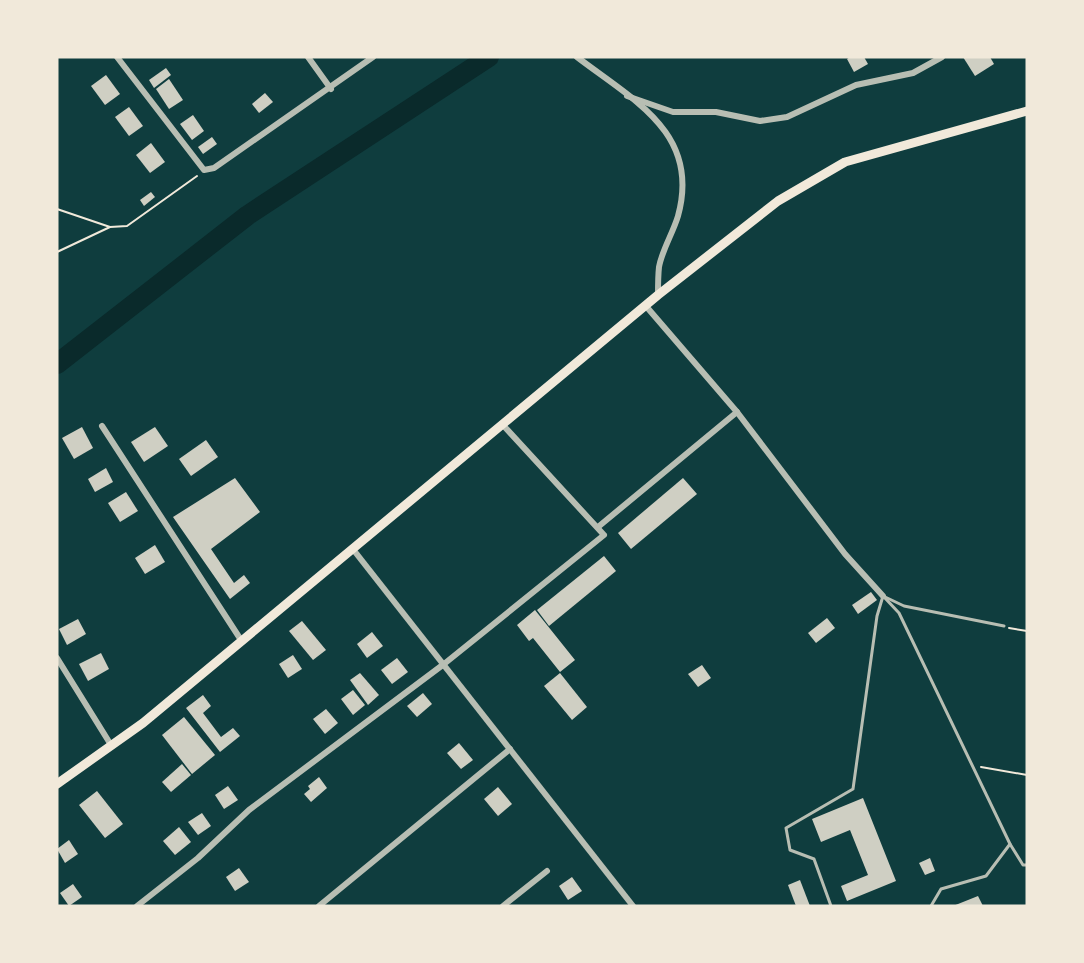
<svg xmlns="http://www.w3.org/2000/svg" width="1084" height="963" font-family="Inter,sans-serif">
<rect width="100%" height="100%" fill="#0f3d3e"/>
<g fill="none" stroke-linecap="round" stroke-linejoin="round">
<polyline stroke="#0a2a2b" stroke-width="20" points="57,364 248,215 489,57"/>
</g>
<g fill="#cfcfc3">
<polygon points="850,57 864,57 868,64 854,72 847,59"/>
<polygon points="963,57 990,57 994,64 975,76"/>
<polygon points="166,68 171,75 154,88 149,80"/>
<polygon points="106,75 120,94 105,105 91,86"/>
<polygon points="169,79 183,100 169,109 156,89"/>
<polygon points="265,93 273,102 259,113 252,104"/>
<polygon points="129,107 143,126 129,136 115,117"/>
<polygon points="193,115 204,131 192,140 180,124"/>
<polygon points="212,137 217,144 203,154 198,147"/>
<polygon points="151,143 165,162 150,173 136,155"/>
<polygon points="151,192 155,197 144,206 140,200"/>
<polygon points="82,427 93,448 74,459 62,438"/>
<polygon points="155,427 168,446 144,462 131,442"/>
<polygon points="206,440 218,457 191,476 179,459"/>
<polygon points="106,468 113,482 95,492 88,479"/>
<polygon points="235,478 260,512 211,549 234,583 244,575 250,583 230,599 173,517"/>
<polygon points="683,478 697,494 631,549 618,533"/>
<polygon points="126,492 138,511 120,522 108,503"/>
<polygon points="155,545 165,562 145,574 135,558"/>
<polygon points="604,556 616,571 549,626 537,610"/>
<polygon points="871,592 877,600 858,614 852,605"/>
<polygon points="535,610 575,660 560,672 533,638 529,641 517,625"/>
<polygon points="827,618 835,628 816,643 808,633"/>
<polygon points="78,619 86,634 67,645 59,629"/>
<polygon points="302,621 326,650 313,660 289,631"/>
<polygon points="372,632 383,646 367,658 357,644"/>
<polygon points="101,653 109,669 88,681 79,664"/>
<polygon points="293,655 302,669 288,678 279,664"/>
<polygon points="397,658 408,672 392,684 381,670"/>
<polygon points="702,665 711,678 698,687 688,674"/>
<polygon points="360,673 379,695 368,705 350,680"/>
<polygon points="560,673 587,707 572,720 544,686"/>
<polygon points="353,690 365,705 353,715 341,699"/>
<polygon points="423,693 432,704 417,717 407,706"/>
<polygon points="203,695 211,706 203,713 221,737 233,728 240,736 220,752 186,708"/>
<polygon points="326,709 338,723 325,734 313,719"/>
<polygon points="184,717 215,755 192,774 162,735"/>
<polygon points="459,743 473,760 461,769 447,753"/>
<polygon points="182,764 191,775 171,792 162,782"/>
<polygon points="319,777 327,788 311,802 304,794 310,789 308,786"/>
<polygon points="228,786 238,800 224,809 215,795"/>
<polygon points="498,787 512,804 498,816 484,799"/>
<polygon points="97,791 123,824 105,838 79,805"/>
<polygon points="863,798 896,881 847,901 841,886 868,875 850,830 821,842 812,819"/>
<polygon points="202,813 211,826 198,835 188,822"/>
<polygon points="179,827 191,842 175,855 163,841"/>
<polygon points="69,840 78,854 65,863 57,849"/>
<polygon points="930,858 935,871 925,875 919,863"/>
<polygon points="239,868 249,882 235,891 226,877"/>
<polygon points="572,877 582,891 568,900 559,886"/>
<polygon points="800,880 810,906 796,906 788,885"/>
<polygon points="73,884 82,897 69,906 60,893"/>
<polygon points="978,896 983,906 953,906"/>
</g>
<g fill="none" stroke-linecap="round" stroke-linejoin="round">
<g stroke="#f1e9da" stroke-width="2">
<polyline points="57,209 110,227"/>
<polyline points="57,252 110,227 127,226 197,176"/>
<polyline points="1009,628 1027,631"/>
<polyline points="981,767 1027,775"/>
</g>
<g stroke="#b8beb3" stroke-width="3">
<polyline points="884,597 899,613 1010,844 1023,865 1027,865"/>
<polyline points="831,906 814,859 790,850 786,828 853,789 877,616 883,596 904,606 1004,626"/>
<polyline points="931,906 941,889 986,876 1010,844"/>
</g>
<g stroke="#b8beb3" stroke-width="6">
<polyline points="117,57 204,170 214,168 373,57"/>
<polyline points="308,57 331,89"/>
<path d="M577,57c56,43 124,76 101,159 -5,17 -16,34 -19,51 -1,9 -1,19 -1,28"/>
<polyline points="627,96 673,112 716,112 760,121 787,117 856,85 913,73 942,57"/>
<polyline points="645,305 737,412 845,554 883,596"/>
<polyline points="102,426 241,640"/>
<polyline points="598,527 737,412"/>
<polyline points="352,548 633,906"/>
<polyline points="57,658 111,745"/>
<polyline points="137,906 198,858 249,810 444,664 604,535 502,424"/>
<polyline points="319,906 510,749"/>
<polyline points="503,906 547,871"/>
</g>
<polyline stroke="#f1e9da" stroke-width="9" points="57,784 143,723 658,295 778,201 845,162 1027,111"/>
</g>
<rect width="1084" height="963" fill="none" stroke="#f1e9da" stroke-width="117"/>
</svg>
